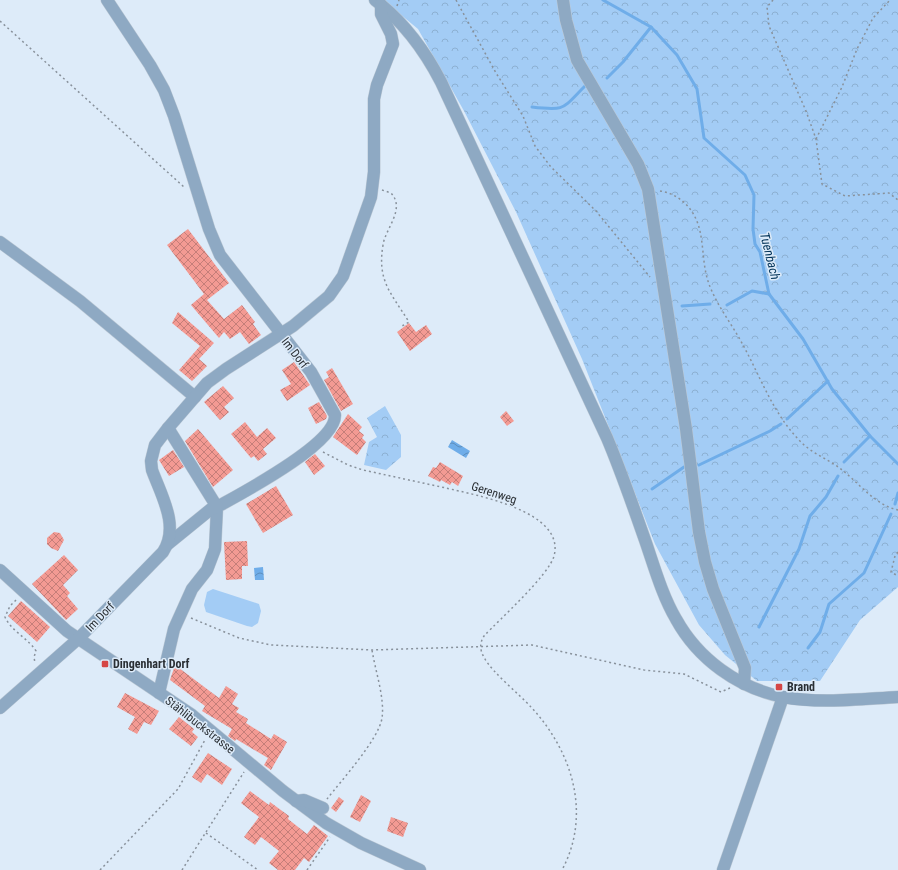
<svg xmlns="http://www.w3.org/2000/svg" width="898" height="870" font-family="'Roboto Condensed',sans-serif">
<defs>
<pattern id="forest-crowns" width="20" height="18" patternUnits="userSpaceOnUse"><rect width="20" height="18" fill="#a3ccf5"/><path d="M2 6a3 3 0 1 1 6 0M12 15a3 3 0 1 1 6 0" fill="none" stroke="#8cb0d2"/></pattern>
<pattern id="water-waves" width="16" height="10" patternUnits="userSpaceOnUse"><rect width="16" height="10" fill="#6fade9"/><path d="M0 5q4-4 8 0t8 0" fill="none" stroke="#5b8dbd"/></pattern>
<pattern id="building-cross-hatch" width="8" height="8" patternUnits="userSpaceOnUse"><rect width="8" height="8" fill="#f39a93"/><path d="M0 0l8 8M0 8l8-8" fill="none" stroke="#c57e79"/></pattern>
</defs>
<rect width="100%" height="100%" fill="#ddebf9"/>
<polygon fill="#a3ccf5" points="213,589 259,604 261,611 258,623 252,627 247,626 206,612 204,605 207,592"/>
<g fill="url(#forest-crowns)">
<polygon points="383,0 898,0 898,587 860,620 820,681 757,681 725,655 699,625 655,544 582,359 516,212 464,111 418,29"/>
<polygon points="385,406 401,435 401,457 386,470 364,465 369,442 377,437 367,418"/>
</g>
<g fill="url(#water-waves)">
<polygon points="452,440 470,451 466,458 448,447"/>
<polygon points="263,567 264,580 255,580 254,568"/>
</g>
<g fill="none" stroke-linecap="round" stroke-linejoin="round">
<g stroke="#6fade9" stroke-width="3">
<polyline points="603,0 651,27 677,55 697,89 704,138 745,175 754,195 753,229 755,244 760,252 769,294 803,339 832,389 870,436 898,464"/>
<polyline points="607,78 623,62 651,27"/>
<path d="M532,107c34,4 30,2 53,-21"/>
<polyline points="727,305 752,291 769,294"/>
<polyline points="682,306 710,304"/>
<polyline points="787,419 828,381"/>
<polyline points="844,462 870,436"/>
<polyline points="699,465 770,431 781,424"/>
<polyline points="652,489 684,467"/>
<polyline points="895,504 898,493"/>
<polyline points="759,627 799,549 810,516 826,497 838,476"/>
<polyline points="808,648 820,632 829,604 864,573 891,514"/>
</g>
</g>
<g fill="url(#building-cross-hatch)">
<polygon points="188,229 229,283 207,300 224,319 242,305 255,322 253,324 261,335 249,344 240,332 230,339 224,332 219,338 191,305 204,294 167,245"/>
<polygon points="178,312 214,343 199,359 207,366 192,381 179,370 200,346 172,323"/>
<polygon points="409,323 416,332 426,325 432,334 410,351 397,332"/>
<polygon points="294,362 310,385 287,401 280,390 291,384 282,370"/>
<polygon points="332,368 353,404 341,411 324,380 329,377 326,372"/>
<polygon points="223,386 234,398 224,407 229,412 220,420 204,402"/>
<polygon points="319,402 327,416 326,419 316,424 308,408"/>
<polygon points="506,411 514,421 507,426 500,417"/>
<polygon points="348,414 362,427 359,431 364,435 362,438 366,442 357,455 333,437"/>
<polygon points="245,422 257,437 267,428 276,438 263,449 267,454 258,461 254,456 251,458 231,434"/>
<polygon points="198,429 233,470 213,487 185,441"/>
<polygon points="173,450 184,467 169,476 159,460"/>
<polygon points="315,454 325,466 314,475 305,462"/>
<polygon points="440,462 463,476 458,486 452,482 450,485 441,480 440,482 428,476 433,467 436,468"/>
<polygon points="276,486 293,515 263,533 246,504"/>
<polygon points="54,532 60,533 64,540 58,551 51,548 47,544 47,538"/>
<polygon points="247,541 248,566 242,566 242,579 226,580 224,542"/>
<polygon points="64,555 78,570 63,585 70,593 67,596 78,609 66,620 32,584"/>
<polygon points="21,601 50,627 37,642 8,616"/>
<polygon points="175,665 219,698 226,686 238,694 232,704 239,708 236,712 248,719 246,723 271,739 274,734 287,742 271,770 264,765 268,758 236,739 235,741 228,736 232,729 202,711 205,706 170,680"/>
<polygon points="125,693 159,711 151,725 144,722 137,734 128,729 135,717 117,707"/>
<polygon points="179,717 194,729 192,732 198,737 191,746 169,729"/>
<polygon points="208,753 232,769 222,785 207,774 201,783 192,777"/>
<polygon points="250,791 269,805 270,802 289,816 288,819 307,834 314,825 328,836 309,862 304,858 295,870 278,870 269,863 279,851 261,837 255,845 244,837 259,817 241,803"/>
<polygon points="361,795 371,801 360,822 350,817"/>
<polygon points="339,797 344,801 336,812 331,808"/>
<polygon points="391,817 408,823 403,837 387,831"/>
</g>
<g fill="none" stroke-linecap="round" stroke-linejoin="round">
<g stroke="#bdc9d5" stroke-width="13">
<g id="minor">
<path d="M107,0l43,65 14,25 10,26 35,113 11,26 91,117 24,43c1,29 -93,78 -118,92l-2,42 -8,21 -15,19 -18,40 -15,64"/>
<path d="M375,0c29,22 49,49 66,82l166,356c14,33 26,68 38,102 9,26 17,55 31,79 22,40 62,69 107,78 37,7 78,2 115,0"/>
<polyline points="563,0 566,20 577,60 638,164 648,189 686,429 699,532 705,562 713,589 745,668 744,684"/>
<polyline points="0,242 80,301 195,397"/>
<polyline points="168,544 211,509 217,507 168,428"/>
<polyline points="0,570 67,631 192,715 283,791 326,823 361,843 420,870"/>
<path d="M0,708l78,-69 85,-87c17,-26 -2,-57 -11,-82l-1,-9 4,-16 13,-17 39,-45 19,-14 67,-43 36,-30 14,-20 28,-79 3,-25v-73l3,-14 16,-41 -2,-10 -10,-20v-9"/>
<polyline points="296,801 304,800 323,808"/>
<polyline points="723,870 783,697"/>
</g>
</g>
<g stroke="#88919b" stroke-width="1.5" stroke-dasharray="2 3" stroke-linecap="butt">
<polyline points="456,0 496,73 523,116 535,146 551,167 596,211 650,277"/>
<polyline points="773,0 767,7 769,26 806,111 816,139 822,184 845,196 889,193 898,200"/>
<polyline points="397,6 399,0"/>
<polyline points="0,21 184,187"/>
<polyline points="816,139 842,87 857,49 873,18 890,0"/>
<path d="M382,190l9,3c15,16 -6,36 -8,52 -6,36 8,48 26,77l-7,4"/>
<path d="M660,191c15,2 28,12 35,26 10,19 6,46 14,67 8,22 23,40 34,61 18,33 31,71 59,98 11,11 28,17 40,27 18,14 33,35 56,40"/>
<polyline points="898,425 898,426"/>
<path d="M323,452l25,13 15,5c28,6 55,12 83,18 29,7 120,23 108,68 -5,19 -55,64 -70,80 -5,8 -4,15 1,23 8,14 34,35 46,48 41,44 61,107 31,163"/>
<polyline points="898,552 895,556 891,572 898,576"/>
<path d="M16,600l-6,6 -5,11c6,14 23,21 31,34l-2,6 1,6"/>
<polyline points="191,618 239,638 271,645 372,650 532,645 644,670 684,674 721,692 730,688"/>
<path d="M327,799c14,-18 52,-60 55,-81 3,-20 -7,-48 -10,-68"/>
<polyline points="206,833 258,870"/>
<polyline points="100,870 178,789 205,740"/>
<polyline points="182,870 244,772"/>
<polyline points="307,870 330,837"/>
</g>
<use href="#minor" stroke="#8ea9c3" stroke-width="12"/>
</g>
<g fill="#d54645" stroke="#ddebf9" stroke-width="1.5">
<rect x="101" y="660" width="8" height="8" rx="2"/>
<rect x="775" y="683" width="8" height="8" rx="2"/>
</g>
<g text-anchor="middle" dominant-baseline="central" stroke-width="3" stroke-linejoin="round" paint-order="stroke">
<g font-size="12" fill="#292e33" stroke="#ddebf9">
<text transform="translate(295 353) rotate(52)">Im Dorf</text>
<text transform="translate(494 493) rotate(18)">Gerenweg</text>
<text transform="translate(100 617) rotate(-46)">Im Dorf</text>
<text transform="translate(200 725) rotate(38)">Stählibuckstrasse</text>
</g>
<g font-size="12" font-weight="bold" fill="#292e33" stroke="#ddebf9" text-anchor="start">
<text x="113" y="664">Dingenhart Dorf</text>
<text x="787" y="687">Brand</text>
</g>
<g font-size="13" font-style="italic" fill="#03345a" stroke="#ddebf9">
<text transform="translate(770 256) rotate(76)">Tuenbach</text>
</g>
</g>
</svg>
